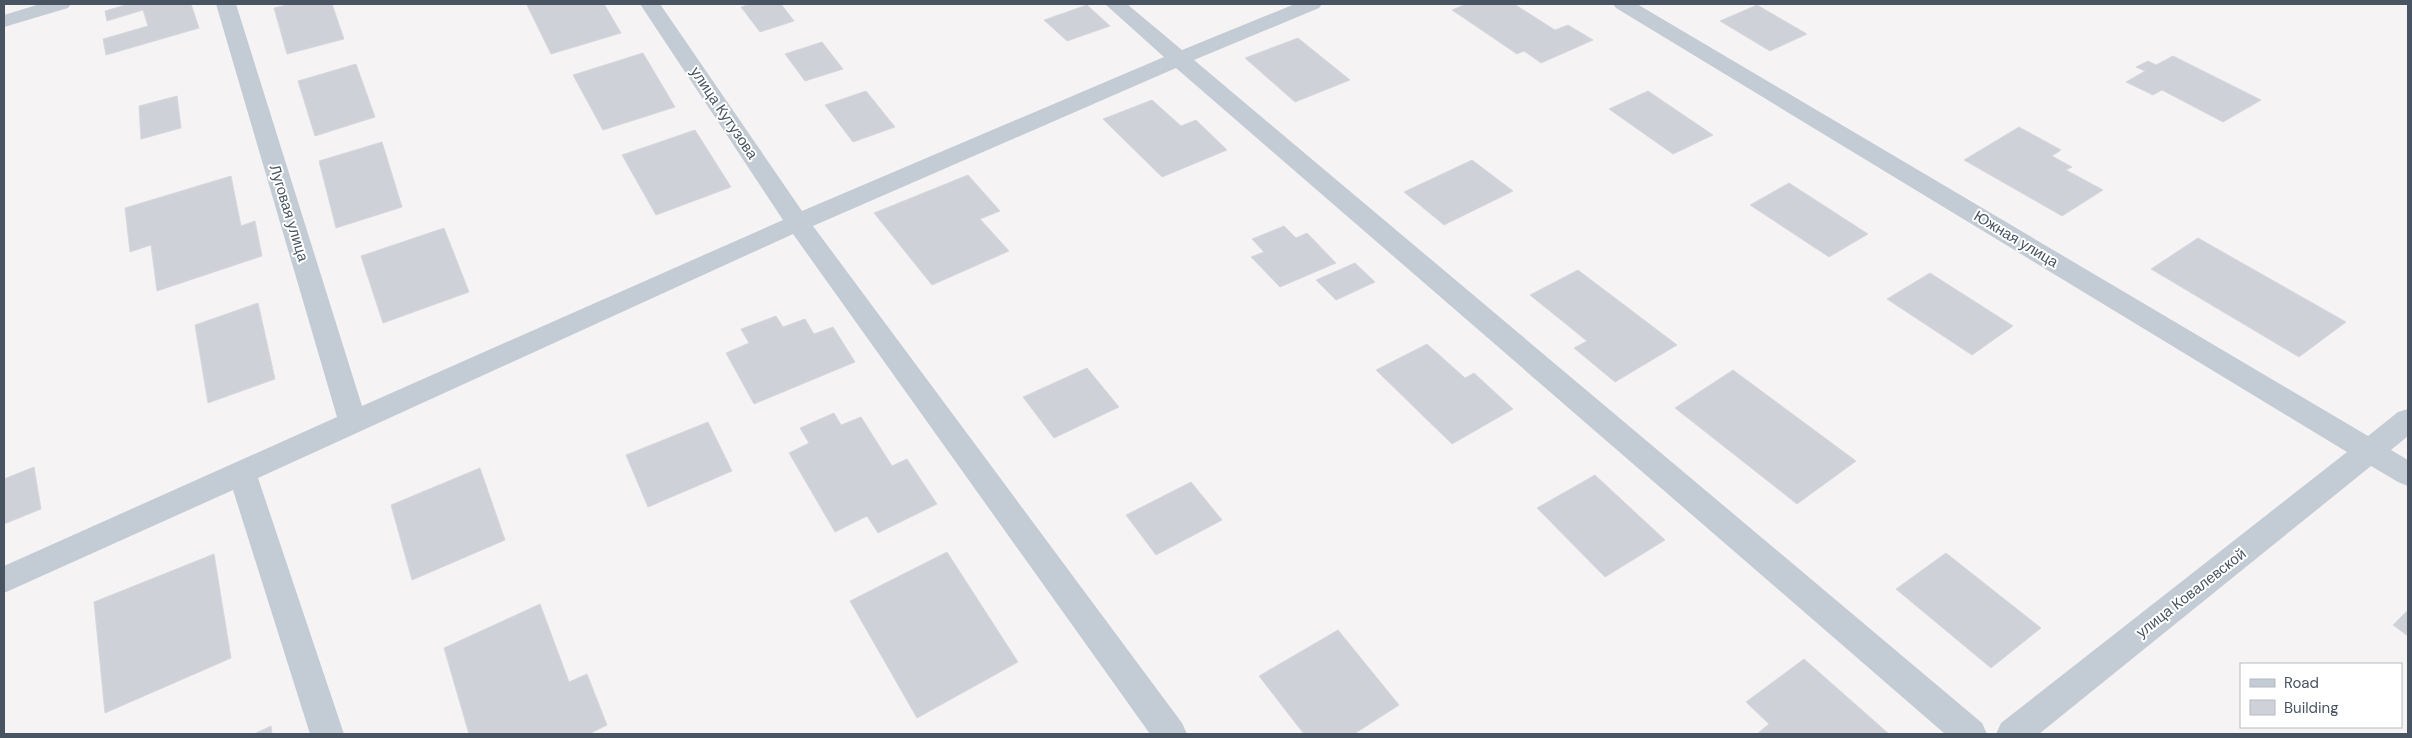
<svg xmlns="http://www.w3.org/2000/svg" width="2412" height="738" font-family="'DM Sans',sans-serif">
<rect width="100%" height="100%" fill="#f5f3f3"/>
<g fill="#cfd1d8" stroke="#d7d8de">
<polygon points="129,4 191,4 199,28 106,55 103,39 148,26 143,10 107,21 105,11"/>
<polygon points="291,4 332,4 344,39 287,54 274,8"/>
<polygon points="533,4 604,4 621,33 551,54 527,5"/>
<polygon points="751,4 781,4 794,21 760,32 741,7"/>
<polygon points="1462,4 1514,4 1555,30 1568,25 1593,40 1541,63 1524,51 1517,54 1452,10 1464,5"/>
<polygon points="1087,5 1110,26 1067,41 1044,20"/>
<polygon points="1757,5 1807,34 1770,51 1720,21"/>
<polygon points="1298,38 1350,80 1295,102 1245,58"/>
<polygon points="822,42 843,69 805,81 785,54"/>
<polygon points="643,53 675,107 603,130 573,75"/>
<polygon points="2173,56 2261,100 2223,122 2162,90 2153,95 2126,82 2145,71 2136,67 2148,61 2156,65"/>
<polygon points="356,64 375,117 315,136 298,81"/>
<polygon points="866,91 895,127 853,142 825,105"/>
<polygon points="1648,91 1713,135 1673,154 1609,109"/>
<polygon points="177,96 181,128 141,139 139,106"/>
<polygon points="1152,100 1181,126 1196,120 1227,150 1162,177 1103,119"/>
<polygon points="2019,127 2061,150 2052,156 2072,167 2066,170 2103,190 2062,216 1964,160"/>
<polygon points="695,130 731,187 656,215 622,155"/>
<polygon points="382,142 402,207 336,228 319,161"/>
<polygon points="1472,160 1513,191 1444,225 1404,192"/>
<polygon points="968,175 1000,211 980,219 1009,251 932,285 874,213"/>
<polygon points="231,176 241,226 255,221 262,256 157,291 151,245 130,252 125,208"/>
<polygon points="1789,183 1868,234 1829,257 1750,205"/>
<polygon points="1284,226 1296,238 1307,233 1336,263 1280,287 1251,257 1264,252 1252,239"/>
<polygon points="444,228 469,292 383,323 361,256"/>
<polygon points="2198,238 2346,322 2299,357 2151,269"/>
<polygon points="1355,263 1375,282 1336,300 1316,280"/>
<polygon points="1578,270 1677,345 1615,382 1574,348 1587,341 1530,295"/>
<polygon points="1930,273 2013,326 1972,355 1887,299"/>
<polygon points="258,303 275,379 208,403 195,325"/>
<polygon points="776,316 783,327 805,319 814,334 833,327 855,362 754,404 726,353 749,343 741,329"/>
<polygon points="1427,344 1465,378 1474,373 1513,409 1452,444 1376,370"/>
<polygon points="1087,368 1119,407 1054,438 1023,397"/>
<polygon points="1733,370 1856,461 1797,504 1675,408"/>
<polygon points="834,413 841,425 861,417 892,466 907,459 937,504 878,533 867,516 835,532 789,453 809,443 800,428"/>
<polygon points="708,422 732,471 648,507 626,455"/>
<polygon points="34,467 41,509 4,524 4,479"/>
<polygon points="480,468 505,540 412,580 391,505"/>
<polygon points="1595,475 1665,540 1605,577 1537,508"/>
<polygon points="1191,482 1222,520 1156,555 1126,515"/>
<polygon points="947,552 1018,662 917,718 850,601"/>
<polygon points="1946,553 2041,628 1991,668 1896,589"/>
<polygon points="214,554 231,658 105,713 94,602"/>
<polygon points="540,604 569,682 587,674 607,725 589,734 469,734 444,648"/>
<polygon points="2408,610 2408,636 2393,625"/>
<polygon points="1338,630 1399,705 1354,734 1304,734 1259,676"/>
<polygon points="1804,659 1889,734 1757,734 1769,724 1746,702"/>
<polygon points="271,726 272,734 254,734"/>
</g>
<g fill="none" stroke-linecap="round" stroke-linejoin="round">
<g fill="#c3ccd5" fill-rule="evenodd">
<polygon points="40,4 71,4 68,8 4,27 4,15"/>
<polygon points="216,4 236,4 362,406 783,220 640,4 660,4 802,211 1164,57 1105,4 1127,4 1182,50 1295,4 1322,4 1319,8 1194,60 1982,723 1987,734 1945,734 1176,68 813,226 1182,723 1187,734 1150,734 793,234 258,478 344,734 310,734 233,490 4,593 4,566 337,417"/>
<polygon points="1613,4 1637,4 2368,436 2398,412 2408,409 2408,436 2391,450 2408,460 2408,486 2398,482 2371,466 2039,734 1996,734 2001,723 2347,452 1616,8"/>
</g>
</g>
<g text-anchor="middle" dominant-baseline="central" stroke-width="4" stroke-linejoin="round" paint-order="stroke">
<g font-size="15" fill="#495462" stroke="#fff">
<text transform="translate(724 113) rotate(56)">улица Кутузова</text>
<text transform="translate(289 213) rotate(73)">Луговая улица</text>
<text transform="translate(2016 239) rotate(31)">Южная улица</text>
<text transform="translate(2191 593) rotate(-38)">улица Ковалевской</text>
</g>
</g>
<rect width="2412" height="738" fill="none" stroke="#495462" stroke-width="10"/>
<rect x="2240" y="663" width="162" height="65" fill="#ffffff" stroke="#b6bbc0"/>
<rect x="2250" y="679" width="25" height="8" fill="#c3ccd5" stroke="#b6bbc0"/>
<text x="2284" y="688" font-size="15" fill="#495462">Road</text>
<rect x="2250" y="700" width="25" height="15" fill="#cfd1d8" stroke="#b6bbc0"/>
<text x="2284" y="713" font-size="15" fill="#495462">Building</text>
</svg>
